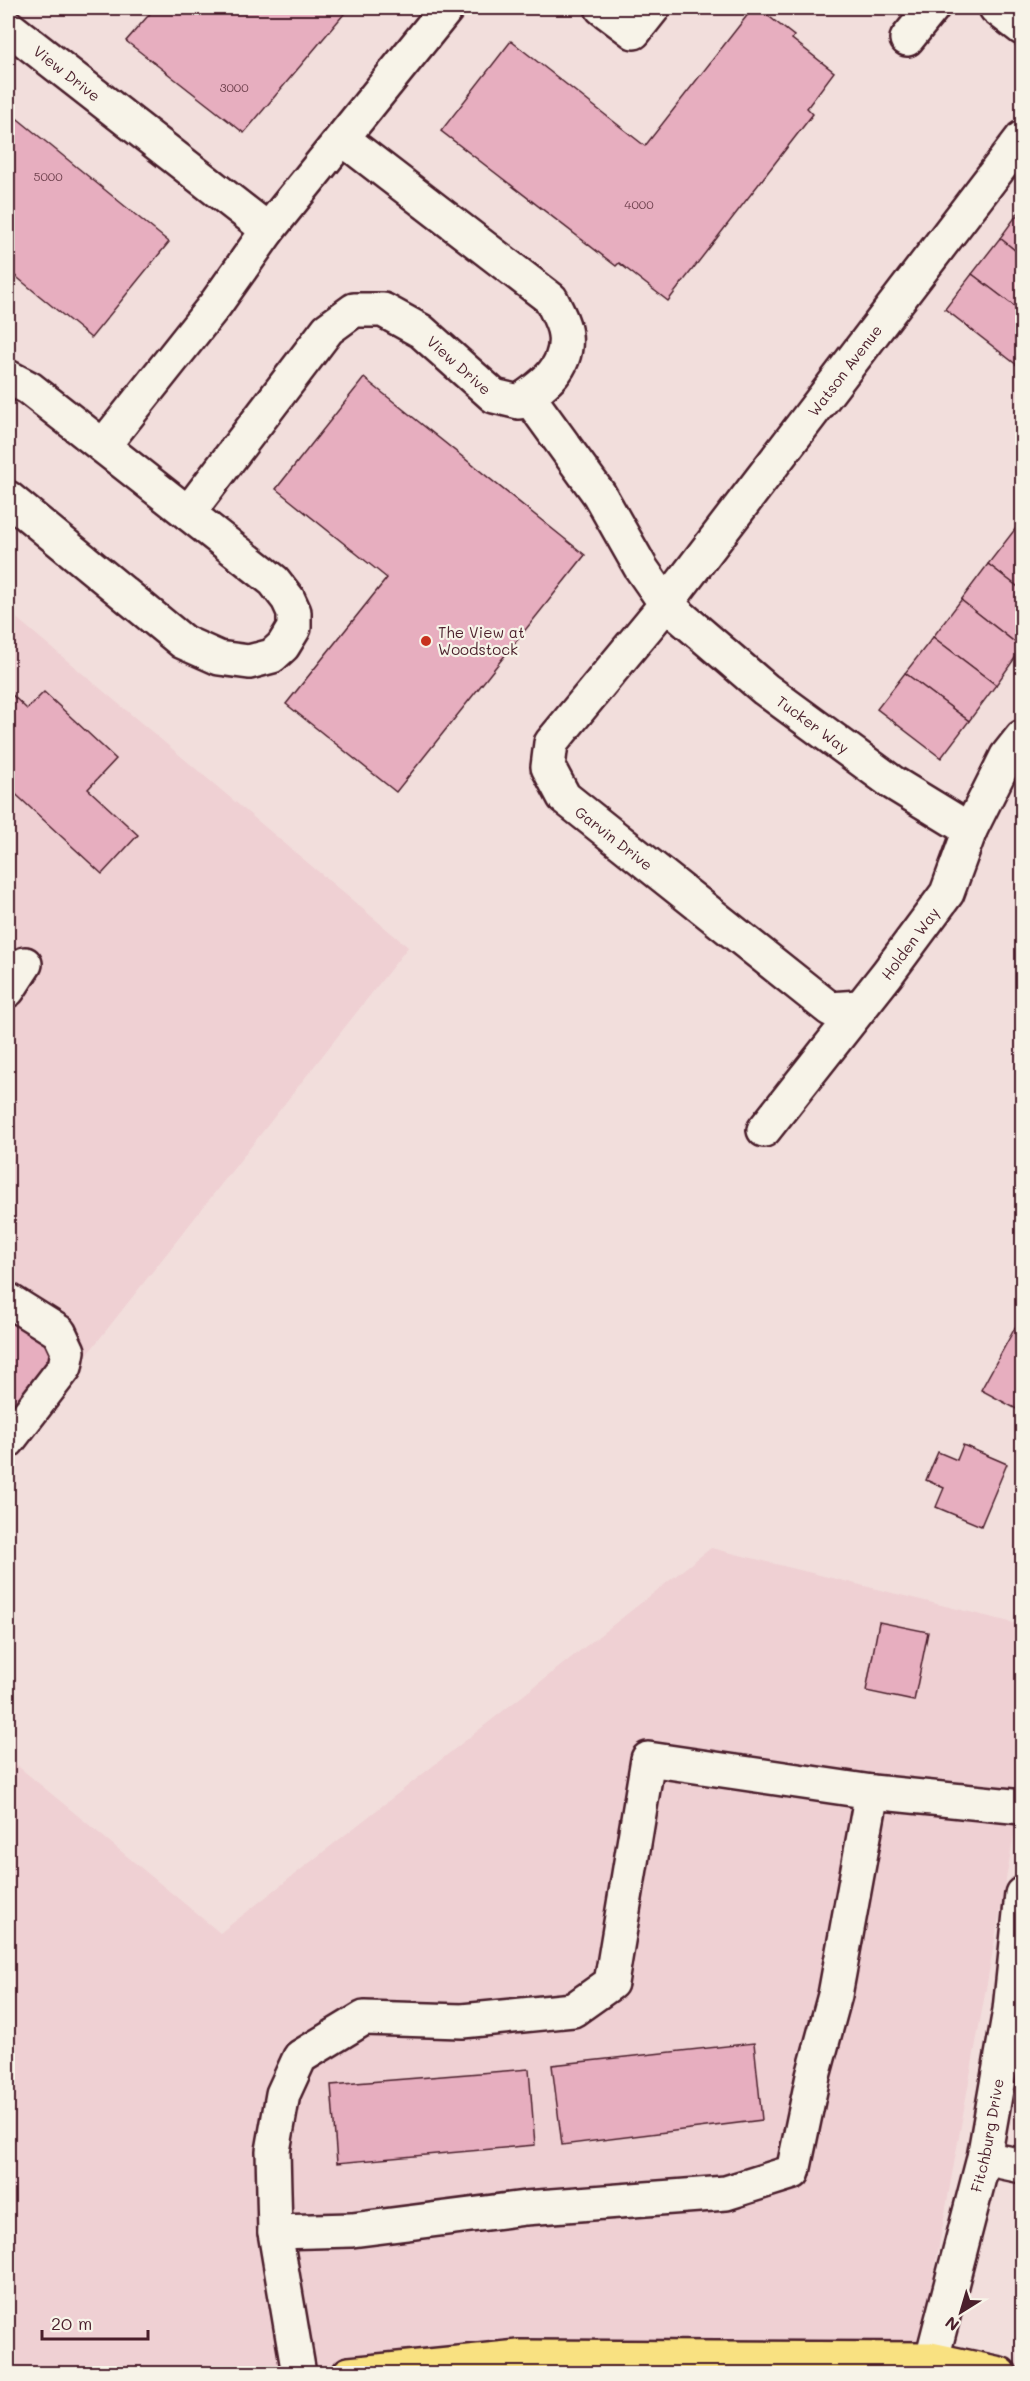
<svg xmlns="http://www.w3.org/2000/svg" width="1030" height="2381" font-family="Mali,sans-serif">
<rect width="100%" height="100%" fill="#f2dedc"/>
<filter id="ink" filterUnits="userSpaceOnUse"><feTurbulence type="fractalNoise" baseFrequency=".0167" numOctaves="2"/><feDisplacementMap in="SourceGraphic" scale="12" xChannelSelector="R" yChannelSelector="G"/><feConvolveMatrix kernelMatrix="1 2 1 2 8 2 1 2 1" color-interpolation-filters="sRGB"/></filter>
<g filter="url(#ink)">
<g fill="#efd0d3">
<polygon points="8,611 408,947 8,1455"/>
<polygon points="711,1548 1022,1625 1022,1791 920,2350 1012,2373 37,2374 8,2370 8,1758 220,1933"/>
</g>
<g fill="#e7aebf" stroke="#4a1f2b" stroke-width="1.5">
<polygon points="155,8 349,8 244,133 126,41"/>
<polygon points="753,8 758,8 794,36 792,39 834,72 807,108 813,114 668,301 619,263 616,266 441,131 511,41 645,146"/>
<polygon points="8,111 169,242 91,338 8,270"/>
<polygon points="1022,208 1022,256 1000,238"/>
<polygon points="1000,238 1022,256 1022,312 972,274"/>
<polygon points="972,274 1022,312 1022,369 945,309"/>
<polygon points="364,378 585,555 396,792 286,704 387,578 276,489"/>
<polygon points="1016,528 1022,533 1022,590 988,564"/>
<polygon points="988,564 1022,590 1022,648 961,600"/>
<polygon points="961,600 1022,648 996,685 933,637"/>
<polygon points="933,637 996,685 969,721 905,673"/>
<polygon points="905,673 969,721 941,758 877,709"/>
<polygon points="8,691 27,709 44,692 116,759 88,789 138,835 102,874 8,787"/>
<polygon points="8,1310 62,1348 8,1418"/>
<polygon points="1022,1315 1022,1412 981,1390"/>
<polygon points="963,1445 1007,1464 981,1526 936,1507 944,1488 926,1480 938,1452 957,1460"/>
<polygon points="879,1622 928,1632 914,1701 866,1691"/>
<polygon points="754,2043 762,2120 562,2145 552,2065"/>
<polygon points="529,2069 535,2145 337,2163 331,2085"/>
</g>
<g fill="none" stroke-linecap="round" stroke-linejoin="round">
<g stroke="#4a1f2b" stroke-width="38">
<g id="minor">
<polyline points="602,8 634,32 653,8"/>
<polyline points="996,8 1022,28"/>
<path id="s1" d="M8,27l260,203"/>
<polyline points="907,39 932,8"/>
<polyline points="8,377 29,388 274,581 288,599 294,612 294,628 283,646 272,656 249,662 219,658 183,642 8,498"/>
<path id="s2" d="M528,396l71,98 42,74 25,36 99,85 128,94 77,47"/>
<polyline points="103,446 215,305 268,230 447,8"/>
<path id="s3" d="M188,513l140,-184 26,-19h29l38,21 73,65 25,6c23,-16 50,-34 46,-67 -1,-12 -9,-25 -14,-36l-208,-160"/>
<polyline points="8,990 25,964"/>
<path id="s4" d="M859,1007l-29,2 -266,-212 -16,-30 3,-24 115,-139 356,-466"/>
<path id="s5" d="M764,1130l123,-156 60,-81 23,-63 37,-74 15,-19"/>
<polyline points="8,1300 59,1332 68,1351 65,1367 8,1441"/>
<polyline points="984,2158 1022,2166"/>
<polyline points="275,2232 352,2230 525,2208 726,2193 793,2172 813,2076 835,1995 872,1792"/>
<polyline points="299,2374 275,2232 273,2151 283,2094 300,2057 364,2018 462,2021 573,2010 611,1983 648,1759 872,1792 1022,1807"/>
<path id="s6" d="M928,2374l56,-216 26,-148 12,-116"/>
</g>
</g>
<g stroke="#4a1f2b" stroke-width="38">
<polyline id="major" points="349,2374 519,2357 930,2359 1000,2374"/>
</g>
<use href="#minor" stroke="#f7f3e8" stroke-width="33"/>
<use href="#major" stroke="#f9e181" stroke-width="33"/>
</g>
</g>
<circle fill="#c8321e" stroke="#f7f3e8" stroke-width="2" cx="426" cy="641" r="6"/>
<g text-anchor="middle" dominant-baseline="central" stroke-width="4.5" stroke-linejoin="round" paint-order="stroke">
<g font-size="12" fill="#714350">
<text x="234" y="87">3000</text>
<text x="48" y="176">5000</text>
<text x="639" y="204">4000</text>
</g>
<g font-size="15" fill="#4a1f2b" stroke="#f7f3e8">
<text stroke="none"><textPath href="#s1" startOffset="75">View Drive</textPath></text>
<text stroke="none"><textPath href="#s3" startOffset="387">View Drive</textPath></text>
<text stroke="none"><textPath href="#s4" startOffset="902">Watson Avenue</textPath></text>
<text stroke="none"><textPath href="#s2" startOffset="440">Tucker Way</textPath></text>
<text transform="translate(614 838) rotate(38)">Garvin Drive</text>
<text stroke="none"><textPath href="#s5" startOffset="237">Holden Way</textPath></text>
<text stroke="none"><textPath href="#s6" startOffset="246">Fitchburg Drive</textPath></text>
</g>
<g font-size="15" fill="#4a1f2b" stroke="#f7f3e8" text-anchor="start">
<text x="438" y="632">The View at<tspan x="438" dy="17">Woodstock</tspan></text>
</g>
</g>
<rect width="1030" height="2381" fill="none" stroke="#f7f3e8" stroke-width="30"/>
<rect x="15" y="15" width="1000" height="2351" fill="none" stroke="#4a1f2b" stroke-width="2" filter="url(#ink)"/>
<g transform="translate(961 2312) rotate(217)" stroke="#f7f3e8" stroke-width="4.5" paint-order="stroke">
<path d="M0-4.5L10 22L0 15L-10 22Z" fill="#4a1f2b"/>
<text y="-9" font-size="16" font-weight="bold" text-anchor="middle" fill="#4a1f2b">N</text>
</g>
<path d="M42 2330v9h106v-9" fill="none" stroke="#4a1f2b" stroke-width="3"/>
<text x="51" y="2330" font-size="18" fill="#4a1f2b" stroke="#f7f3e8" stroke-width="4.5" paint-order="stroke">20 m</text>
</svg>
